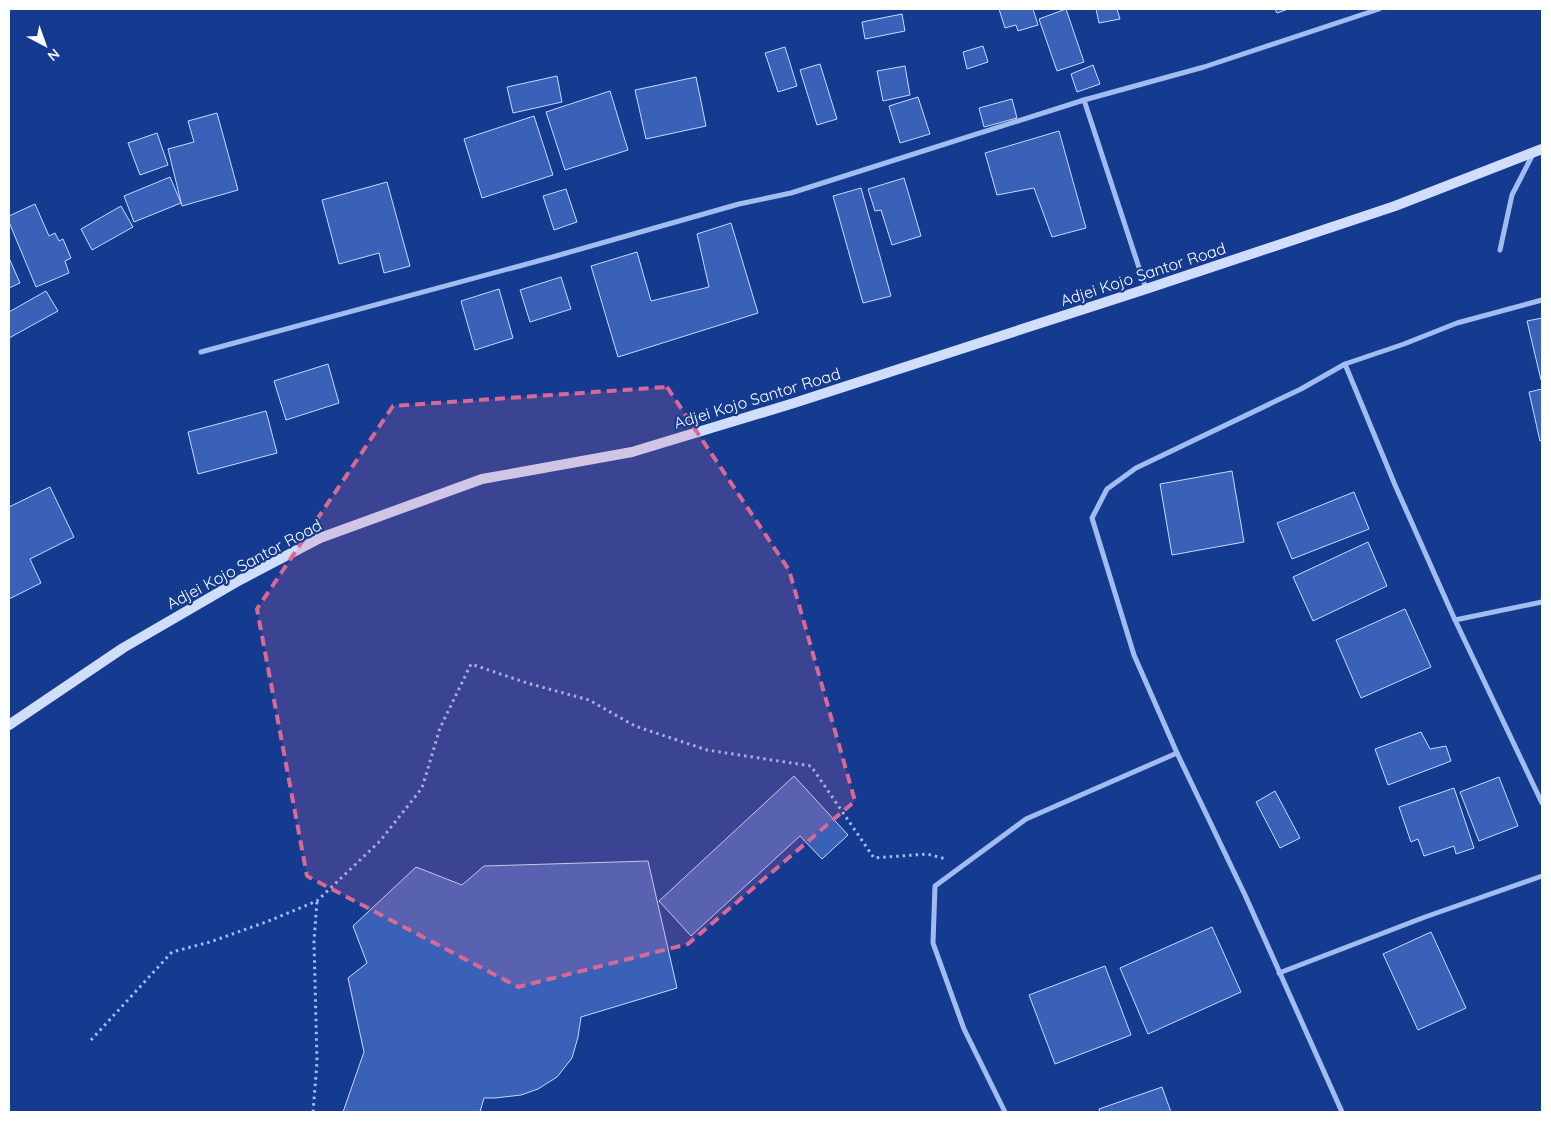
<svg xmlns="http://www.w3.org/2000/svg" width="1551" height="1121" font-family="Quicksand,sans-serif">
<rect width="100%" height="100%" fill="#153b91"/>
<g fill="#3961b8" stroke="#c9d9fc">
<polygon points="999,9 1033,9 1038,25 1018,31 1016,25 1005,28"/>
<polygon points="1066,9 1084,62 1057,71 1039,19"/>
<polygon points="1096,9 1117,9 1120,19 1099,23"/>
<polygon points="1275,9 1288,9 1277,13"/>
<polygon points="902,14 905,31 865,39 862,22"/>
<polygon points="983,46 988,62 967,69 963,52"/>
<polygon points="785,47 797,86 778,92 765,53"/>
<polygon points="820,64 837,119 817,125 800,70"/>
<polygon points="1093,65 1100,84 1077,92 1071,74"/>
<polygon points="905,66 910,95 883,101 877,71"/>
<polygon points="557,76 562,102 513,113 507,87"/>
<polygon points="696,77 706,126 646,139 635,90"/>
<polygon points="610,91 628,150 565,170 546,112"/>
<polygon points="918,97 930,134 900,143 889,106"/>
<polygon points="1012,99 1017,118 984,127 979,108"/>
<polygon points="217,113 238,190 182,206 168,149 194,142 188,121"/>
<polygon points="534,116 553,175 482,198 464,139"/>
<polygon points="1059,131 1086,228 1052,237 1034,188 997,195 985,153"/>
<polygon points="157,133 168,165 140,175 128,143"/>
<polygon points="170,177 181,203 134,222 124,196"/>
<polygon points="904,178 921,236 892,245 881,210 875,211 868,189"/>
<polygon points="387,182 410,266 384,273 379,253 339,264 322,200"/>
<polygon points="861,188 891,296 863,303 833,196"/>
<polygon points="566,189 577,222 554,230 543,196"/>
<polygon points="35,204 49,236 55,233 59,241 63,239 71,258 65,261 69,273 36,287 9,222 9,216"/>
<polygon points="121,206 133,227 92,250 81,229"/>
<polygon points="731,223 758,313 618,357 591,266 637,252 651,301 709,287 697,234"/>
<polygon points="9,258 20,283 9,288"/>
<polygon points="561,277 571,309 530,322 520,290"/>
<polygon points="499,289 513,338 475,350 461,301"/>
<polygon points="46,291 58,311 9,338 9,312"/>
<polygon points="1542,318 1542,380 1541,380 1527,321"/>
<polygon points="328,364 339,403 286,420 274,381"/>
<polygon points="1542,389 1542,440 1540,441 1529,392"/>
<polygon points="266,411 277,453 198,474 188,432"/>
<polygon points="1232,471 1244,542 1172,555 1160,484"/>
<polygon points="50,487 74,537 30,559 41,583 9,599 9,507"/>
<polygon points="1354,492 1369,529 1292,559 1277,523"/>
<polygon points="1368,542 1387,586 1313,621 1293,577"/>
<polygon points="1405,609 1431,667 1361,698 1336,640"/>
<polygon points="1421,732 1430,749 1446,746 1451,761 1388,785 1375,749"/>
<polygon points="794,776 848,835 822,859 800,836 691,936 659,901"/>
<polygon points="1499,777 1518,826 1479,841 1460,792"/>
<polygon points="1454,788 1474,848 1456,854 1454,846 1424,856 1418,839 1411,842 1399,807"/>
<polygon points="1275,791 1300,838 1280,848 1256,802"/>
<polygon points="648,861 677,988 581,1017 578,1037 572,1058 557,1077 538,1089 521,1095 495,1098 484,1098 480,1112 343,1112 364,1052 348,978 367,963 353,926 416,867 462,885 484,866"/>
<polygon points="1212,927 1241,992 1148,1034 1120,968"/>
<polygon points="1431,932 1466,1008 1418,1030 1383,954"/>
<polygon points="1105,966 1131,1035 1055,1064 1029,995"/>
<polygon points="1162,1087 1171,1112 1100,1112 1099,1109"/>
</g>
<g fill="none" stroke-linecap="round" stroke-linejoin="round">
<g stroke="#a2bbf1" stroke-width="3" stroke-dasharray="2.5 4" stroke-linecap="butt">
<polyline points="91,1040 172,952 210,942 266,922 317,901 380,841 422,788 440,728 471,664 527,683 589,700 635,726 707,750 811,766 874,858 927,854 946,859"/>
<polyline points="313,1112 317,1062 314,941 317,901"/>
</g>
<g stroke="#a2bbf1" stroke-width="5">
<polyline points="1084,100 1146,289"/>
<polyline points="1500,250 1512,195 1533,154"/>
<polyline points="201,352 549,258 739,204 791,193 1084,100 1204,67 1379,9"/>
<polyline points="1345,364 1395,485 1455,620 1542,803"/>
<polyline points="1455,620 1542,602"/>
<polyline points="1279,973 1425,917 1542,876"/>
<polyline points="1005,1112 964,1029 933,943 935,886 1026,819 1177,753"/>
<polyline points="1342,1112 1245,895 1177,753 1134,655 1092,518 1107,489 1136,468 1301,389 1345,364 1404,344 1457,323 1542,300"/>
</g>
<polyline stroke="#d0ddfb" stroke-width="10" points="9,725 123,648 240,580 320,538 482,479 632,452 794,403 1146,289 1395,206 1542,149"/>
</g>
<path fill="#d76994" fill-opacity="0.2" stroke="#d76994" stroke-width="4" stroke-dasharray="10 6" stroke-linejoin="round" d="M667,387l122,183 66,231 -167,143 -170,43 -211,-111 -50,-267 136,-203z"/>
<g text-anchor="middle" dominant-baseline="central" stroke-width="4.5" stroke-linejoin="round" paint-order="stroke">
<g font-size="16" fill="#fff" stroke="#153b91">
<text transform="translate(1143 274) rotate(-18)">Adjei Kojo Santor Road</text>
<text transform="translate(757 398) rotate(-17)">Adjei Kojo Santor Road</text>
<text transform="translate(244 564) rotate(-28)">Adjei Kojo Santor Road</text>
</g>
</g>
<rect width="1551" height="1121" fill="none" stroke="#ffffff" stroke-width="20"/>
<g transform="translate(45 45) rotate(139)" stroke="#153b91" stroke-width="4" paint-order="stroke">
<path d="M0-4L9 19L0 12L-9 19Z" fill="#ffffff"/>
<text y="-8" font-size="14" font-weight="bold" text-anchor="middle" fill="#ffffff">N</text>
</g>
</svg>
